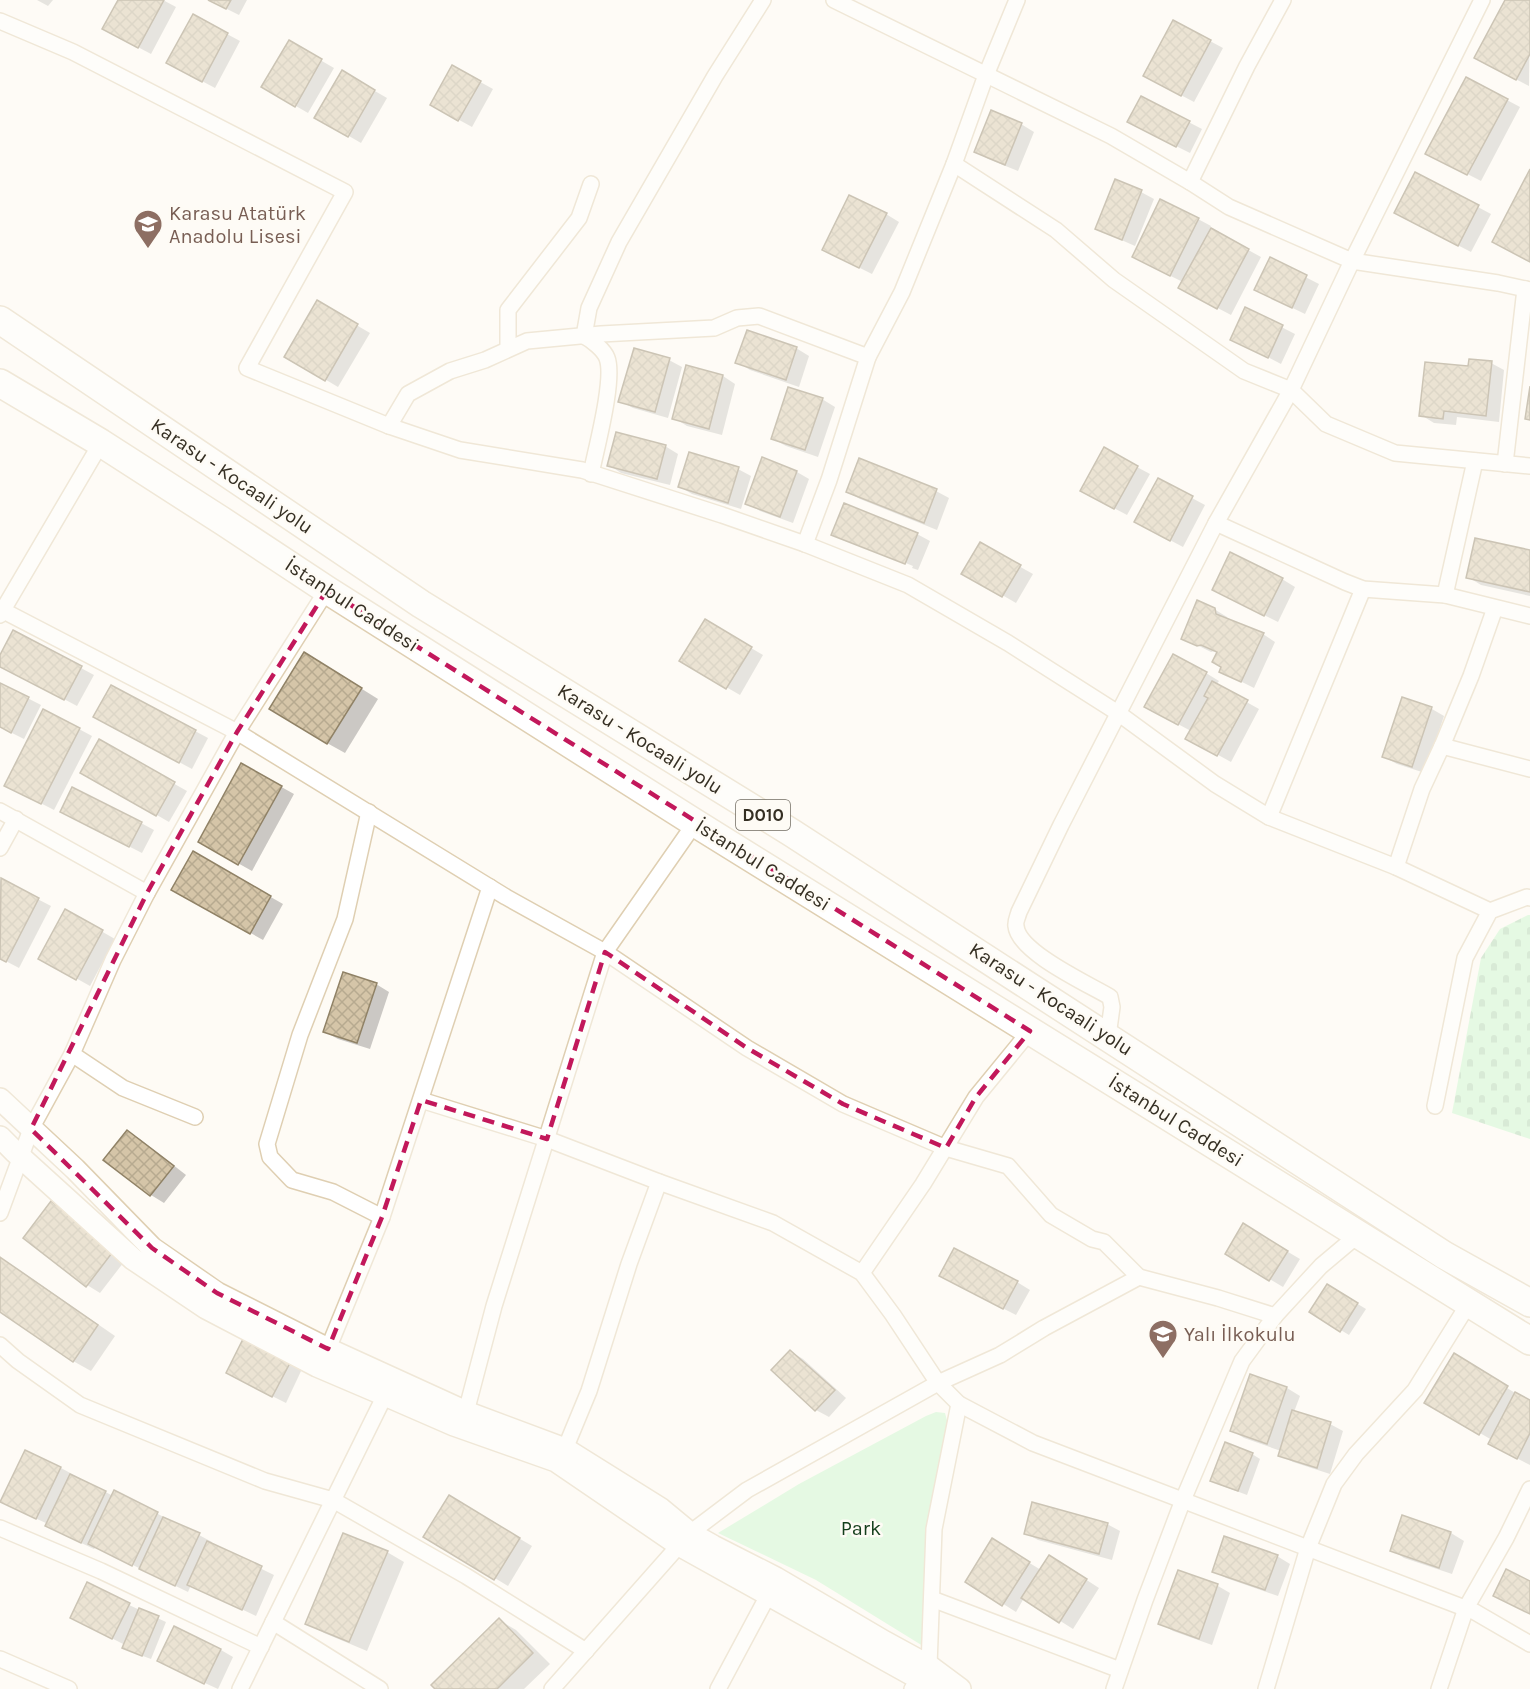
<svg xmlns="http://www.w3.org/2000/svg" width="1530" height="1689" font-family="Karla,sans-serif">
<defs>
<pattern id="cemetery-stones" width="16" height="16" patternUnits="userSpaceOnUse" patternTransform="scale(1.5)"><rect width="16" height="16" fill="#c8f7cc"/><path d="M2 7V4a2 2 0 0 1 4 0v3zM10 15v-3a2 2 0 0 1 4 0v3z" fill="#acd4af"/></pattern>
<pattern id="building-cross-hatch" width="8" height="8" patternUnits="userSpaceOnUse" patternTransform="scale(1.5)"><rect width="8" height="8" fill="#d5c5a8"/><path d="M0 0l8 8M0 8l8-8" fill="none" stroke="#b7aa90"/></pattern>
</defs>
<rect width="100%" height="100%" fill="#fefbf5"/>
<polygon fill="url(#cemetery-stones)" points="1528,915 1530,915 1530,1139 1452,1113 1481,958 1500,929"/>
<polygon fill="#c8f7cc" points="936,1412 945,1413 948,1424 923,1646 816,1580 718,1533 799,1484 926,1416"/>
<g fill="#0003">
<polygon points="37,0 53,0 48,6"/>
<polygon points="120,0 163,0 176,7 151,54 117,36"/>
<polygon points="209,0 247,0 239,15"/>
<polygon points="1507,0 1530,0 1529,86 1489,65"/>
<polygon points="227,34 240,41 215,88 181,70"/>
<polygon points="1210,41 1223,48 1194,102 1158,83"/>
<polygon points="289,42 334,68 308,113 263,87"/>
<polygon points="453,67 493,89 472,127 432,105"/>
<polygon points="342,72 387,98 361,143 316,117"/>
<polygon points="1142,98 1202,129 1190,153 1142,129"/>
<polygon points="1507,100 1520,107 1481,181 1440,160"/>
<polygon points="1021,124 1034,132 1018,171 988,159 976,152"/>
<polygon points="1416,174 1491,214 1471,252 1409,220"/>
<polygon points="1141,192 1154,199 1135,246 1110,235 1097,228"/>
<polygon points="886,214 899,222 872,274 836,256"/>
<polygon points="1198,219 1211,226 1210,229 1261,257 1231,315 1193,295 1183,282 1146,264"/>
<polygon points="1270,259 1319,284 1305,314 1268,296"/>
<polygon points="317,302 370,333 338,387 286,356"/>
<polygon points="1246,309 1295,334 1281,364 1243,344"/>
<polygon points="796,348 809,356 799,387 750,370 737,362"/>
<polygon points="669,360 682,367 668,418 633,408 620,401"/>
<polygon points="1491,363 1504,370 1499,422 1457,417 1456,425 1434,423 1421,415 1469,368"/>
<polygon points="723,376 735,384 722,435 687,426 674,418"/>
<polygon points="822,399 835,407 818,457 786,446 773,439"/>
<polygon points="665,446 678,454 670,485 621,473 609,465"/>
<polygon points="763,459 797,472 809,479 793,523 760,511 747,503"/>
<polygon points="860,460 936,491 949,498 937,530 860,499 847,492"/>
<polygon points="1137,467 1150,474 1127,515 1095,498"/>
<polygon points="738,469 751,476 741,509 692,494 680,487"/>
<polygon points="1158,480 1205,505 1183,547 1149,529"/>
<polygon points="833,534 917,534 930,541 918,570 912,568 913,566 845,538 845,541"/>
<polygon points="980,544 1033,574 1016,603 964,573"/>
<polygon points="1530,551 1530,596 1481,585 1468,577"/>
<polygon points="1282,579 1295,587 1278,622 1214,590"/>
<polygon points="1214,609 1227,617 1228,620 1263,634 1275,642 1254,688 1234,678 1223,667 1218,653 1215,651 1211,652 1183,638"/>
<polygon points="705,621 763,655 740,695 681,661"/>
<polygon points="14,632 94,675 77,706 0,665 0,658"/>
<polygon points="322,664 378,699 345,753 327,743"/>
<polygon points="1206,673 1219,681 1216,685 1259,709 1231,762 1200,745 1191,731 1159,714"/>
<polygon points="0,684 41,705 24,739 0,727"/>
<polygon points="1403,699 1432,709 1444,716 1425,773 1397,764 1384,757"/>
<polygon points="108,724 195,731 208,738 192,769"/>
<polygon points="79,729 92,736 54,810 19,792"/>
<polygon points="100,742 187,791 169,822 82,772"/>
<polygon points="242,765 294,794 252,871 200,842"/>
<polygon points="75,819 141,823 154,830 142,853"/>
<polygon points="193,853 283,904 263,940 173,889"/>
<polygon points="1,880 51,906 19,968 0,958 0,882"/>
<polygon points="66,911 115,939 90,986 40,958"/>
<polygon points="376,984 389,992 370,1049 338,1039 325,1032"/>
<polygon points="128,1132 140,1139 186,1175 164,1203 151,1195 105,1160"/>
<polygon points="52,1203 64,1210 127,1258 100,1293 87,1285"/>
<polygon points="1244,1226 1300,1259 1283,1287 1227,1254"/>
<polygon points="1,1259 18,1269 115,1336 91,1371 73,1361 0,1310"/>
<polygon points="1017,1282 1030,1290 1016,1315 953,1283"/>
<polygon points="1328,1286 1366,1309 1349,1335 1311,1312"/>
<polygon points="245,1339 302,1369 286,1403 240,1380"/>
<polygon points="790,1351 803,1359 846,1398 829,1417 816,1410"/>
<polygon points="1454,1356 1530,1402 1530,1465 1503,1451 1492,1440 1426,1402"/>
<polygon points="1251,1376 1287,1388 1300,1396 1294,1412 1330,1424 1343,1431 1330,1474 1293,1462 1280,1455 1281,1451 1244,1438 1231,1430"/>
<polygon points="26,1452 61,1468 113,1496 115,1492 199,1535 212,1542 211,1544 274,1575 256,1616 191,1585 188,1592 96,1547 94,1549 60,1533 48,1524 15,1509"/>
<polygon points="1252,1454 1260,1459 1247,1495 1220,1485 1212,1480"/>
<polygon points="449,1497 532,1546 508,1586 425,1536"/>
<polygon points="1403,1517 1451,1533 1464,1541 1452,1574 1404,1558 1392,1550"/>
<polygon points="1107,1524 1120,1531 1112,1560 1038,1540 1025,1533"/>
<polygon points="1005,1548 1041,1570 1062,1564 1099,1588 1073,1629 1024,1598 1016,1612 967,1581"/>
<polygon points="387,1552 404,1562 367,1651 324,1633 307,1623"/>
<polygon points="1277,1556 1290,1564 1278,1596 1226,1578 1214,1571"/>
<polygon points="1179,1572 1218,1586 1230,1593 1212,1645 1173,1631 1160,1623"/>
<polygon points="129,1605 166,1622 151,1659 132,1652 125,1645 84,1624"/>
<polygon points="499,1620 516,1630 550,1664 524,1689 437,1689"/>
<polygon points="221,1650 233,1657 218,1689 172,1668"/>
</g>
<g fill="url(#building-cross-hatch)" stroke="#908266" stroke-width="1.5">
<polygon points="118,0 164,0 138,48 102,29"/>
<polygon points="208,0 231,0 226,9"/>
<polygon points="1505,0 1530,0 1530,54 1516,80 1474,58"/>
<polygon points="193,14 228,33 202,82 166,63"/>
<polygon points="1173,20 1211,40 1181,96 1143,76"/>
<polygon points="289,40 322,59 295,107 261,87"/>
<polygon points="452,65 481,81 458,121 430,105"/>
<polygon points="342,70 375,90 348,137 314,118"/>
<polygon points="1466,77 1508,99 1467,175 1425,154"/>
<polygon points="1141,96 1190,121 1176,147 1127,122"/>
<polygon points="991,110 1022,123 1005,165 974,152"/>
<polygon points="1530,169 1530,262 1492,242"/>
<polygon points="1415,172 1479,205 1458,246 1394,213"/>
<polygon points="1115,179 1142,190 1122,240 1095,229"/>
<polygon points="849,195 887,213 859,268 822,250"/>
<polygon points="1160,199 1199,218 1170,276 1132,257"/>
<polygon points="1211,228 1249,249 1217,309 1178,288"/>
<polygon points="1270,257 1307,275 1292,308 1254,290"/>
<polygon points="317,300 358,324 325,381 284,357"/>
<polygon points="1245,307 1283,325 1268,358 1230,340"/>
<polygon points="747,330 797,347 786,380 735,363"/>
<polygon points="634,348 670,358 655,412 618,402"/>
<polygon points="1469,359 1492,361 1486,416 1444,411 1443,419 1419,416 1425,362 1468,366"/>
<polygon points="686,365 723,375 709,429 672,419"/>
<polygon points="1530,386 1530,420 1525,419"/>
<polygon points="788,387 823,398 805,450 771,439"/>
<polygon points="616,432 666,445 657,479 607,466"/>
<polygon points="1104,447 1138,466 1114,509 1080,491"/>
<polygon points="689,452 739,467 728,503 678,487"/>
<polygon points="762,457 797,471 780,517 745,504"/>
<polygon points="859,458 937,489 924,523 846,492"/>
<polygon points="1158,478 1193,496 1170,541 1134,522"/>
<polygon points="844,503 918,533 905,564 831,535"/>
<polygon points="1475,538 1530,550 1530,592 1466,578"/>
<polygon points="980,542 1021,565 1002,597 961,574"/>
<polygon points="1230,552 1283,578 1264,616 1212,590"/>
<polygon points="1197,600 1215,608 1216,614 1264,633 1241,682 1219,672 1221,667 1212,662 1217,652 1201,645 1197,646 1181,639"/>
<polygon points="705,619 752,647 726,689 679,661"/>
<polygon points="13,630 82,666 64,700 0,667 0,655"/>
<polygon points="304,652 362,688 327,744 269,709"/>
<polygon points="1173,654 1207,672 1178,725 1144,707"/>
<polygon points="1212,681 1248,700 1217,756 1185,739 1208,698 1204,696"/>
<polygon points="0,683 29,697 11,733 0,727"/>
<polygon points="111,685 196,730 179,763 93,717"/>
<polygon points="1402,697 1432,707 1412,767 1382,757"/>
<polygon points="43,709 80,728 41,804 4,786"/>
<polygon points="99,739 175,782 156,816 80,773"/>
<polygon points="241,763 282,786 238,865 198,842"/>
<polygon points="72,787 142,822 129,847 60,812"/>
<polygon points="193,851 271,896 250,934 171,890"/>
<polygon points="1,878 39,898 6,962 0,959"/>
<polygon points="65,909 103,930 76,980 38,959"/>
<polygon points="343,972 377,983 357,1043 323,1032"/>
<polygon points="127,1130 174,1166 150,1196 103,1160"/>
<polygon points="51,1201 115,1249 86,1287 23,1238"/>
<polygon points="1243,1223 1288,1251 1269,1281 1225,1254"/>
<polygon points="954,1248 1018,1281 1003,1309 939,1276"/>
<polygon points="0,1257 98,1325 73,1362 0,1312"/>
<polygon points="1327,1284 1358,1303 1340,1332 1309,1312"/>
<polygon points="244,1337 291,1361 272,1397 226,1373"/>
<polygon points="790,1350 835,1390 815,1411 771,1370"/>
<polygon points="1454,1353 1508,1386 1479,1435 1424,1403"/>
<polygon points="1250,1374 1287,1387 1267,1444 1230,1431"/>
<polygon points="1515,1392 1530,1400 1530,1433 1517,1459 1488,1444"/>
<polygon points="1292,1410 1331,1422 1317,1468 1278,1456"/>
<polygon points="1225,1442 1253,1453 1238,1491 1210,1481"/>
<polygon points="25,1450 61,1467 36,1519 0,1502"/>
<polygon points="70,1474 106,1491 81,1543 45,1526"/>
<polygon points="114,1490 158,1512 132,1566 88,1544"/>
<polygon points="449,1495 520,1538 494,1580 423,1537"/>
<polygon points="1032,1502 1108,1523 1099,1554 1024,1534"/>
<polygon points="1402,1515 1451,1532 1439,1568 1390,1551"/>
<polygon points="163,1517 200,1533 175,1586 139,1569"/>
<polygon points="343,1533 388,1551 349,1642 305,1624"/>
<polygon points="1224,1536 1278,1555 1265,1590 1212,1572"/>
<polygon points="992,1538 1030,1562 1002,1606 965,1582"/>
<polygon points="207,1541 262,1566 242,1610 187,1585"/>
<polygon points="1049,1555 1087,1579 1059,1623 1021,1598"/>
<polygon points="1506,1569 1530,1581 1530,1614 1493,1596"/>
<polygon points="1178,1570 1218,1584 1199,1639 1158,1624"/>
<polygon points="87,1582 130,1603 112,1639 70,1618"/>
<polygon points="139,1608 159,1616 142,1656 122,1648"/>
<polygon points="499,1618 533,1653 497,1689 435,1689 431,1685"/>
<polygon points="174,1626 221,1649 204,1684 157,1661"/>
</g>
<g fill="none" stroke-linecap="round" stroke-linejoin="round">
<g stroke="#dfcfb2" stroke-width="18">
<g id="street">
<polyline points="834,0 1111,136 1190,182 1229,207 1352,261 1482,0"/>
<polyline points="0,21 73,52 345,192 247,368 389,426 460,450 582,470 722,515 805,544 908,585 1008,643 1118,713 1215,784 1269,817 1396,867 1490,911"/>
<polyline points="954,164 1056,230 1114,280 1244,371 1291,390 1326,424 1395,453 1530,466"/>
<polyline points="1190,182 1247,66 1283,0"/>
<polyline points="508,349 508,310 579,218 591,184"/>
<polyline points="389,426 408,394 450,371 485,360 527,341 601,334 714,328 737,318 759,316 868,357"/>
<polyline points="1505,464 1525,289"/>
<path d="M591,474c5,-25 24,-95 16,-116 -3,-8 -15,-18 -23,-22l5,-28 30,-66 96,-166 48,-76"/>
<polyline points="1216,523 1345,582 1363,589 1445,595 1530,616"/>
<polyline points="805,544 829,480 868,357 902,292 954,164 986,75 1017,0"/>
<polyline points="1445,595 1475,461"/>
<polyline points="0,609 237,732 506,897 605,952 747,1048 843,1104 946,1148 1008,1166 1051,1215 1092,1239 1104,1242 1139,1277"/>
<polyline points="0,615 101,443"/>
<polyline points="1442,746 1530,769"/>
<polyline points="0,811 147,893"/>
<polyline points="369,812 345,919 300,1035 267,1144 270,1157 292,1180 333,1192 382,1217"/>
<polyline points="1269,817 1363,589"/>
<polyline points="0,848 16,819"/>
<polyline points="1396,867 1422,789 1442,746 1471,676 1495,608"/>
<path d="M1108,1036l4,-29 -2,-10c-22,-13 -92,-45 -94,-71 -1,-4 2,-10 3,-14l42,-87 155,-302 75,-133 61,-129 146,22 32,7"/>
<polyline points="72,1054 123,1088 195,1117"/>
<polyline points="421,1100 547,1139 659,1182 773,1223 862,1273 893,1315 938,1383 959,1404 1033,1443 1475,1612 1530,1644"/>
<polyline points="1435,1106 1465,958 1490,911 1527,897 1530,898"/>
<polyline points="0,1213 31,1129 72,1054 113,960 147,893 237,732 327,590"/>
<polyline points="862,1273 923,1184 976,1097 1030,1031"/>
<polyline points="0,1345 18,1361 80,1405 265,1481 333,1500 466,1576 586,1651"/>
<polyline points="328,1349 382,1217 490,887"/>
<polyline points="466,1412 494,1306 605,952 695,823"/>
<polyline points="565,1449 589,1391 629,1264 659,1182"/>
<polyline points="0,1528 101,1571 261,1647"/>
<polyline points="932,1599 1120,1670"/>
<polyline points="273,1622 380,1689"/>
<polyline points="0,1659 69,1689"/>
<polyline points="240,1689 389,1387"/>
<polyline points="552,1689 690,1533 747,1490 938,1383 1000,1355 1044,1328 1139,1277 1218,1298 1275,1316"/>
<polyline points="718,1689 773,1586"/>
<polyline points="912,1689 929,1666 934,1529 959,1404"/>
<polyline points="1114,1689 1145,1600 1183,1500 1242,1361 1275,1316 1321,1266 1359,1234"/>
<polyline points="1266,1689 1308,1548 1334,1484 1356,1454 1415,1390 1469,1303"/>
<polyline points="1439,1689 1466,1608 1506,1538 1530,1489"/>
</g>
</g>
<g stroke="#dfcfb2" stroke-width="24">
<g id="secondary">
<polyline points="0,1099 75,1169 152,1248 217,1293 328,1349 466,1412 565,1449 661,1509 690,1533 713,1546 776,1578 885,1642 929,1666 960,1689"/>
<polyline points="0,1137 15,1152 133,1259 206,1308 317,1366 385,1395 454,1425 556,1461 679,1545 920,1679 934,1689"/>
</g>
</g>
<g stroke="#dfcfb2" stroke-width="30">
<g id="highway">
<polyline points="0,320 421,604 792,833 1444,1255 1530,1303"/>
<polyline points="0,383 101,443 224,522 327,590 695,823 1530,1341"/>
</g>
</g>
<use href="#street" stroke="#fff" stroke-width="15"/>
<use href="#secondary" stroke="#fff" stroke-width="21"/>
<use href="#highway" stroke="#fff" stroke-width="27"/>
</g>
<path d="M0 0H1530V1689H0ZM327,590l703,441 -54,66 -30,51 -103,-44 -96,-56 -142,-96 -58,187 -126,-39 -39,117 -54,132 -111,-56 -65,-45 -121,-119 116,-236 90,-161z" fill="#fefbf5" fill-opacity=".55" fill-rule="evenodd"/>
<path fill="none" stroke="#c2185b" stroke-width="4.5" stroke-dasharray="12 8" stroke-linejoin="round" d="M327,590l703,441 -54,66 -30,51 -103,-44 -96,-56 -142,-96 -58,187 -126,-39 -39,117 -54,132 -111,-56 -65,-45 -121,-119 116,-236 90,-161z"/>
<defs>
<g id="school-pin" transform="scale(1.5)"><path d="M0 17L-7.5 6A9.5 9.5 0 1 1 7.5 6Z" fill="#8d6e63" stroke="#fefbf5"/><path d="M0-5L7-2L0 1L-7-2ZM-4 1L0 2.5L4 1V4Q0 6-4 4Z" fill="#fff"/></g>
</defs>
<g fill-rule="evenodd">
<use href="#school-pin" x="148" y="224"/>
<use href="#school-pin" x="1163" y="1334"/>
</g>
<g text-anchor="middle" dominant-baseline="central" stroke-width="5" stroke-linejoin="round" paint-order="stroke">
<rect fill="#fefbf5" stroke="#716c62" stroke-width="1.5" x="736" y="800" width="54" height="30" rx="4.5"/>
<g font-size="18" font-weight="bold" fill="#352f23">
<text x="763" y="815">D010</text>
</g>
<g font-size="20" fill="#785e54" stroke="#fefbf5" text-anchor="start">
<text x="169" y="213">Karasu Atatürk<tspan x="169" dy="23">Anadolu Lisesi</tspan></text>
<text x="1184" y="1334">Yalı İlkokulu</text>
</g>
<g font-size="20" fill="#352f23" stroke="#fefbf5">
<text transform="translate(232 476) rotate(34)">Karasu - Kocaali yolu</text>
<text transform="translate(352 605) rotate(33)">İstanbul Caddesi</text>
<text transform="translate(640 739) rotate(32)">Karasu - Kocaali yolu</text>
<text transform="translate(763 865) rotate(32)">İstanbul Caddesi</text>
<text transform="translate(1051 999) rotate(33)">Karasu - Kocaali yolu</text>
<text transform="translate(1176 1121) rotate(32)">İstanbul Caddesi</text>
</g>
<g font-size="20" fill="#143e1b" stroke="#fefbf5">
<text x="861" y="1528">Park</text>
</g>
</g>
</svg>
